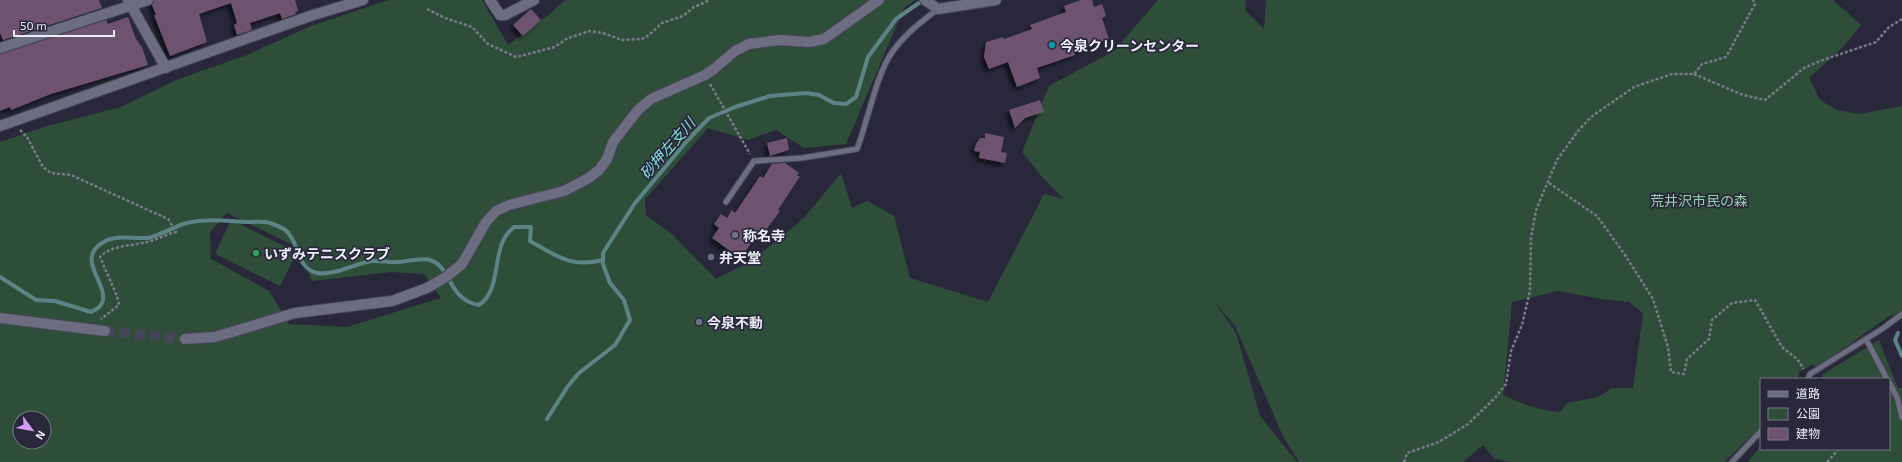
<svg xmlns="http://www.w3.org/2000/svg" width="1902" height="462" font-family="'Exo 2','Noto Sans JP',sans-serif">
<defs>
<filter id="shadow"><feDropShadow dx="-3.5" dy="3.5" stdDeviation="2" flood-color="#0009"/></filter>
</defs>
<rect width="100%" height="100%" fill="#28283a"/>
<g fill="#2f4e3a" fill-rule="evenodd">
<path d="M388,0h94l26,45 42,-31 15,-14h350l-11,8 -58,136 -42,4 -28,-18 -28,10 -40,-12 -63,71 1,16 27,20 43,44 37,-19 51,-42 37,-45 11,35 15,-7 27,15 16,62 78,24 56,-108 20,5 -21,-21 -21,-26 27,-66 65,-35 44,-51h88l-1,10 19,19 2,-29h567l28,25 -19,23 -33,30 11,22 17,10 22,4 43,-8v205l-14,6 -72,51 -3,-4 -14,8 -1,7h-37v48l-37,35h-214l-16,-4 -11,-13 -20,17h-164l-16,-26 -48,-110 -21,-25 22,32 24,83 37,46h-1297v-320l47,-16 74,-19 55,-27 71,-25 64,-29zM227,213l70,34 15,34 79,-9 33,2 17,24 -94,29 -58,-3 -20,-33 -58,-32 -1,-27zM1558,291l43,8 28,3 14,11 -10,75h-21l-14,9 -31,6 -7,9c-20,-1 -39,-9 -57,-17l9,-93zM20,418h24v24h-24z"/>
<polygon points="231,220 297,252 280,286 215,254"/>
<polygon points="1879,340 1898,388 1902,388 1902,462 1747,462 1761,446 1761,449 1889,449 1889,379 1821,379 1823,374"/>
</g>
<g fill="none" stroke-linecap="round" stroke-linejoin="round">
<g stroke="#5d8386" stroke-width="4">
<path d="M0,277l36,23 19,1 36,11c4,-2 9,-4 11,-9 8,-18 -27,-43 0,-60 14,-9 30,-4 45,-5 7,0 27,-11 36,-14 20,-6 42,-3 63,-2 8,0 17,-1 24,1 4,1 10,4 14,6 16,11 11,39 33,44 14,3 36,-8 50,-11 10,-3 20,1 30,0 8,0 26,-5 33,-2 22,7 17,39 49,45 21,-14 14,-46 25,-66 2,-5 6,-8 10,-12h17l-1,14c27,15 40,27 73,19"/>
<polyline points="1898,333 1895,340 1902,356"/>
<polyline points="547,419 568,386 579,373 615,345 630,320 624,300 610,283 603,264 603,253 635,203 687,141 709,118 735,107 770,96 806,93 819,95 834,103 846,104 856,97 868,57 896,19 923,0"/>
</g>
</g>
<g fill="#6d526d" filter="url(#shadow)">
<polygon points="0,0 99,0 102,8 3,40 0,33"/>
<polygon points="154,0 295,0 298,11 295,12 296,14 282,19 280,13 250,23 252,30 237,35 234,25 237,23 231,3 199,14 207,42 170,56 154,15 156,15 152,5"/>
<polygon points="1081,0 1092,0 1094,7 1102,4 1106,16 1102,18 1109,39 1074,52 1075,55 1037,68 1040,78 1017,87 1008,62 989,69 984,57 986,42 1003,37 1004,39 1032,29 1030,25 1066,12 1064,6"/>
<polygon points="531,9 541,20 523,36 513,25"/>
<polygon points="128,17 136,39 142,47 148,65 51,94 11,110 10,107 0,111 0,54 106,20 108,24"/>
<polygon points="1040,100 1044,112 1025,118 1015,128 1009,110"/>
<polygon points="985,133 1004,137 1001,152 1007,153 1005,163 979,158 980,152 974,151 976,144 980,138 985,138"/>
<polygon points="787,138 789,150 770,156 767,143"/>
<polygon points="785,163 799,173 797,175 800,177 797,181 778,210 780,211 766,230 762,228 742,256 739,253 737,256 712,238 719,228 714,224 721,214 727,218 732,210 735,213 760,176 763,178 772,164"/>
</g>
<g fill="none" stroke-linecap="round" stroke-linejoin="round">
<polyline stroke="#454657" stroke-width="10" stroke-dasharray="10 5" stroke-linecap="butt" points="105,331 185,339"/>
<g stroke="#464655" stroke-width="7">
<g id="service">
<path d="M726,202l28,-41 48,-3 55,-9c11,-28 19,-75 36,-98 12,-17 29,-30 45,-42"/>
<polyline points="1866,339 1887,379"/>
<polyline points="1808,379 1810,374 1882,329 1902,314"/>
<polyline points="1889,382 1897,397 1902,418"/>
<polyline points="1732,462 1761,431"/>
</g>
</g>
<g stroke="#464655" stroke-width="12">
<g id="minor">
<polyline points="128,0 166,68"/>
<polyline points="490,0 500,15 505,15 534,0"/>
<polyline points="925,0 938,9 996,0"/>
<polyline points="0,48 148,0"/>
<polyline points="0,126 313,15 363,0"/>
<polyline points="0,318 105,331"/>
<polyline points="185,339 215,337 295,313 392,301 427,288 446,277 462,264 486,222 496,211 509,205 564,191 589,178 599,170 607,159 613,142 638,110 651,99 705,75 714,69 735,51 749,44 779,40 809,42 824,39 879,0"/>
</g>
</g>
<g stroke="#7a7a8a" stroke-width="2.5" stroke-dasharray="3 2" stroke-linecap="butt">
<polyline points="427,9 445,18 472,27 488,44 516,57 555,47 566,39 589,31 603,33 622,40 642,39 649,35 662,23 683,16 694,7 710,0"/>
<polyline points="1694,74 1743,95 1765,100 1804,68 1820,61 1876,42 1889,27 1902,19"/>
<polyline points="710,84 750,154"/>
<path d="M20,130l7,7 16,30 8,6 20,2 97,44 8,13c-10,2 -19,8 -29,10 -15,4 -36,3 -47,15l17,39 2,9 -18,14"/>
<polyline points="1549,183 1597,216 1625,255 1653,299 1668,347 1671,372 1684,374 1687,359 1709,339 1712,320 1732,303 1755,300 1782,347 1797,359 1804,369"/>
<polyline points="1404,462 1407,453 1439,442 1468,424 1495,398 1506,384 1511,351 1522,325 1530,291 1531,238 1536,210 1557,160 1578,131 1591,117 1634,87 1672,74 1694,74 1702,64 1726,57 1755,4 1753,0"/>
<polyline points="1827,462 1839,449"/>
</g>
<use href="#service" stroke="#6c6d81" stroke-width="5"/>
<use href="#minor" stroke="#6c6d81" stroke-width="10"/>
</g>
<circle fill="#0f9aa8" stroke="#28283a" stroke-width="1.5" cx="1052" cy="45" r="4"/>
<g fill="#6b7280" stroke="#28283a" stroke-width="1.5">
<circle cx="735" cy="235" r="4"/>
<circle cx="711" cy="257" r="4"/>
<circle cx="699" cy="322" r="4"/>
</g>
<circle fill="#2e9e5b" stroke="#28283a" stroke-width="1.5" cx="256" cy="253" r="4"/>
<g text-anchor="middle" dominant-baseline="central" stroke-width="3.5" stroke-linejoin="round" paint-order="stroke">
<g font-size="14" font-weight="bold" fill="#ecedf9" stroke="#28283a" text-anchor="start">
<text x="1060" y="45">今泉クリーンセンター</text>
<text x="743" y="235">称名寺</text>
<text x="264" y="253">いずみテニスクラブ</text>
<text x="719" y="257">弁天堂</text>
<text x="707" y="322">今泉不動</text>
</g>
<g font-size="14" fill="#96d3ab" stroke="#28283a">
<text x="1699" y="200">荒井沢市民の森</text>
</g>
<g font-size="15" font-style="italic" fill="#87dfdf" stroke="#28283a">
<text transform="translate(667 148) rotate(-49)">砂押左支川</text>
</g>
</g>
<rect x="1760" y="378" width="130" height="72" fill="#28283a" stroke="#767786"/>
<rect x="1768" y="391" width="20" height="6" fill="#6c6d81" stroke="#767786"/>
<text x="1796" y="398" font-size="12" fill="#ecedf9">道路</text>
<rect x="1768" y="408" width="20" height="12" fill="#2f4e3a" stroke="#767786"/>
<text x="1796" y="418" font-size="12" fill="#ecedf9">公園</text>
<rect x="1768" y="428" width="20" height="12" fill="#6d526d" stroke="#767786"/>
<text x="1796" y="438" font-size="12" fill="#ecedf9">建物</text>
<g transform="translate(32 430) rotate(122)"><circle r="19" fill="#28283a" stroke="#767786"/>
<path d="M0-3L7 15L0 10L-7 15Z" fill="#d89af8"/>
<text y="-6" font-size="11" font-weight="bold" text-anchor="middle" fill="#ecedf9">N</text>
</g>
<path d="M14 30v6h100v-6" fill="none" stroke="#ecedf9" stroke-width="2"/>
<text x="20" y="30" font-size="12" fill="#ecedf9" stroke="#28283a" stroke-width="3" paint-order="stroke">50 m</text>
</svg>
